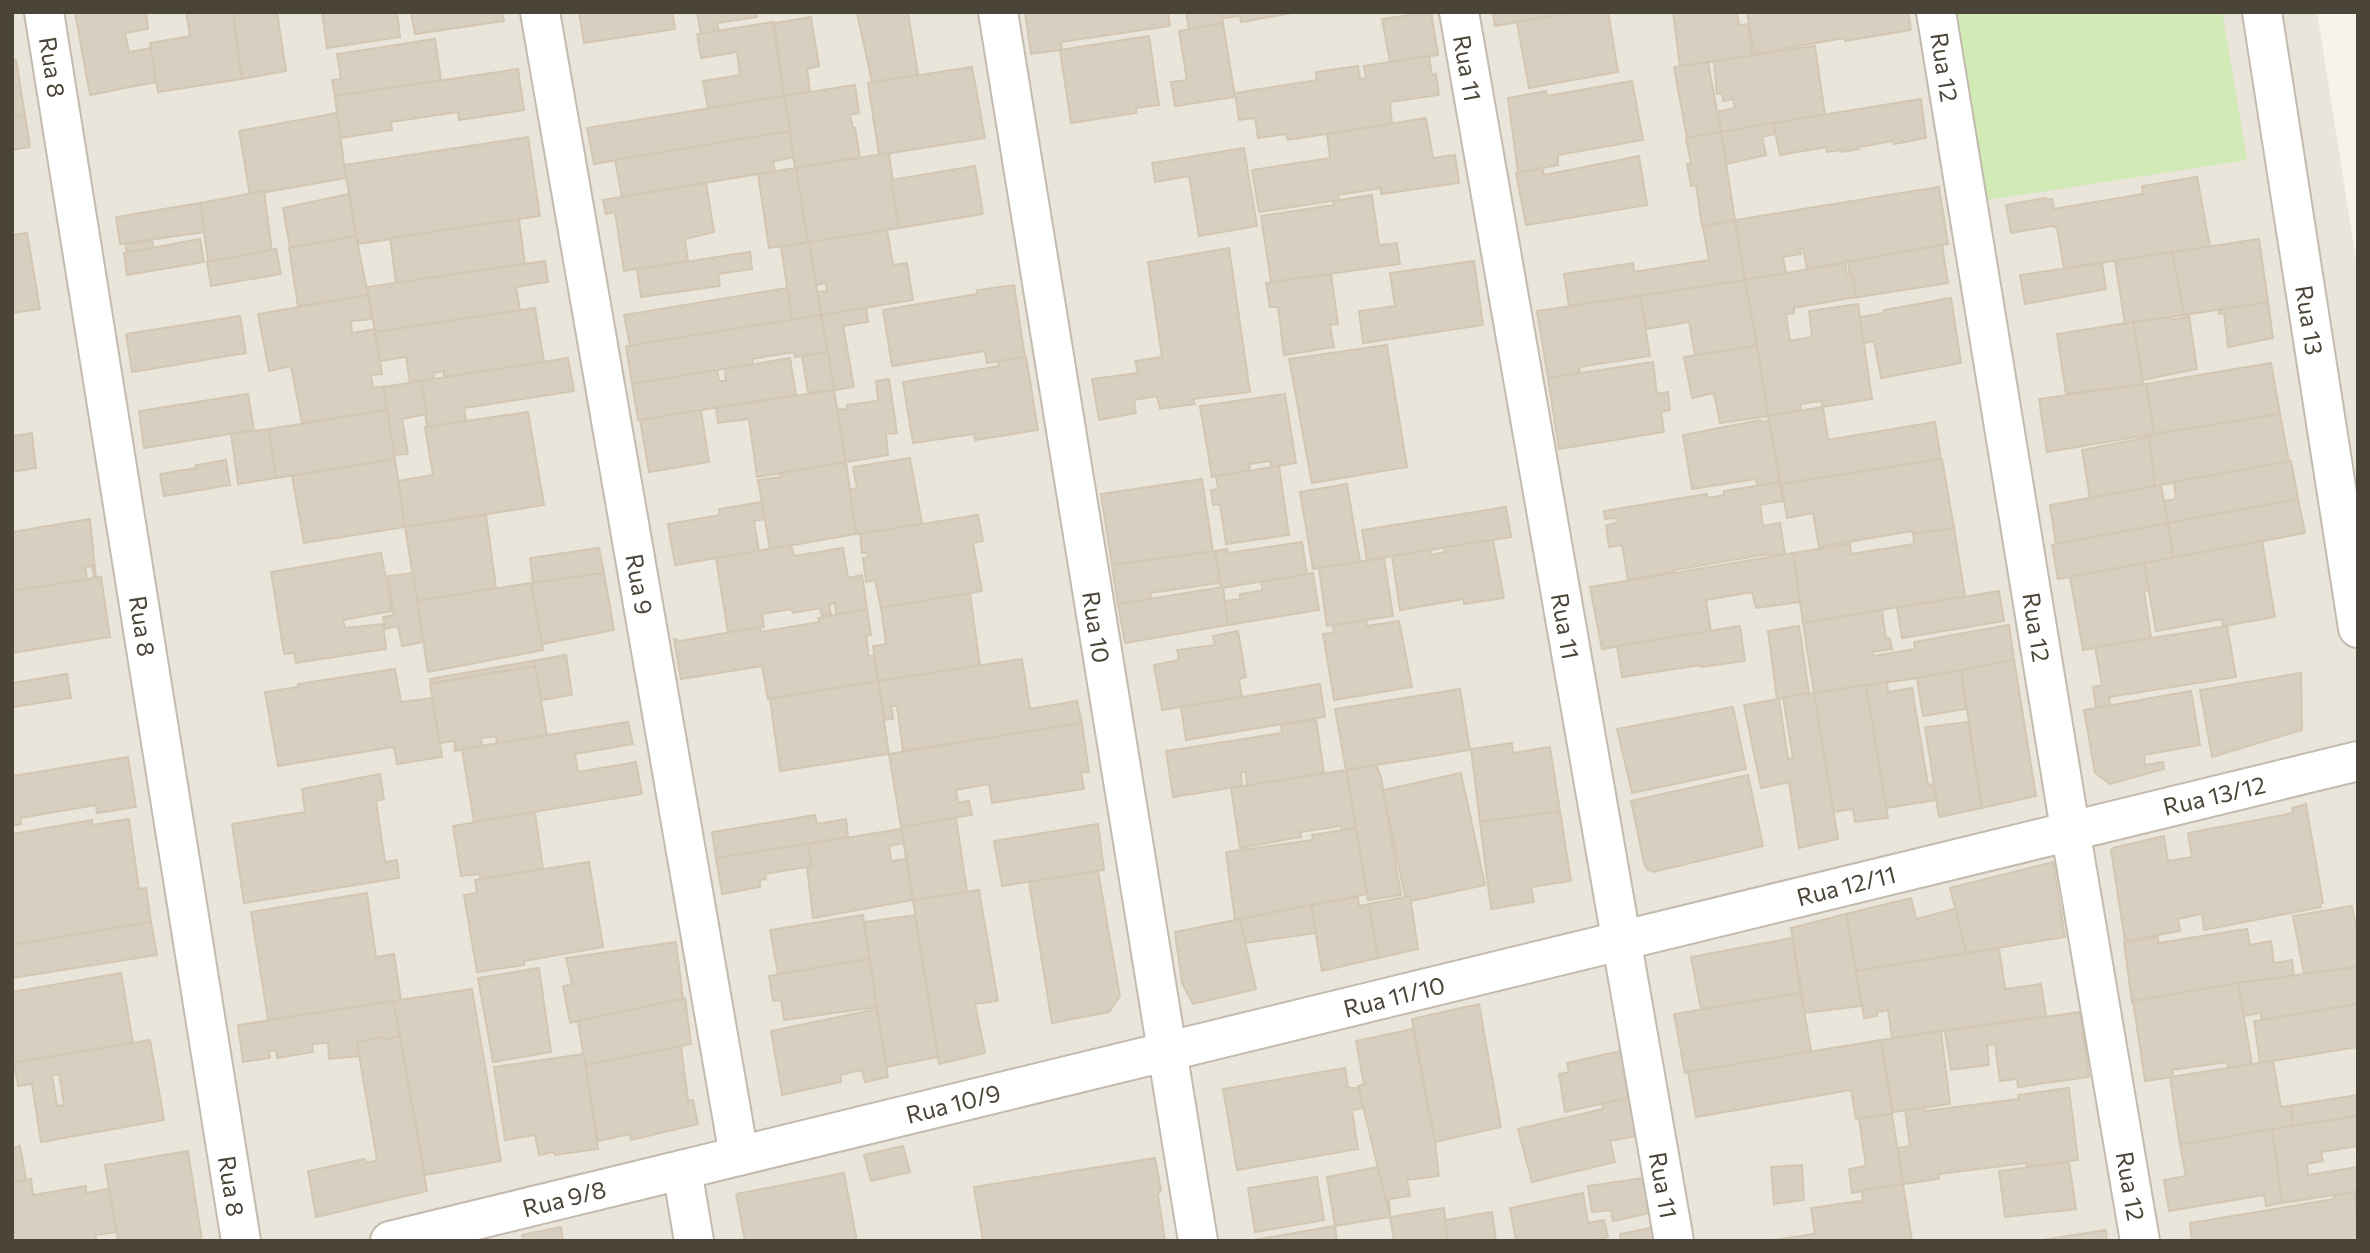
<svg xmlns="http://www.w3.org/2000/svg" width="2370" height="1253" font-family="Commissioner,sans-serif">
<rect width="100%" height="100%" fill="#f6f3ec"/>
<polygon fill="#eae5da" points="12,12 2317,12 2358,272 2358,1241 12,1241"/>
<polygon fill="#d2eab5" points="1952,12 2222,12 2247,160 1981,201"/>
<g fill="#d8cfc1" stroke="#d3c7b4" stroke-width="2" fill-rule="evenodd">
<polygon points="75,12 146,12 148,29 125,33 129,52 151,48 156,82 90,95"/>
<polygon points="186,12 233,12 242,79 158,92 150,43 190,36"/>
<polygon points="233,12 277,12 286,71 242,79"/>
<polygon points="322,12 397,12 400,37 327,48"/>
<polygon points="411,12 502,12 504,21 415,34"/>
<polygon points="579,12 672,12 675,29 584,43"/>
<polygon points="697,12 756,12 757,17 717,23 719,31 701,34"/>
<polygon points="908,12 918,75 872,82 857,13"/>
<polygon points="1025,12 1168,12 1170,26 1061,42 1062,50 1031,54"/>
<polygon points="1186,12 1222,12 1223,23 1189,29"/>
<polygon points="1222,12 1298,12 1241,22 1240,16 1223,18"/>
<polygon points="1431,12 1438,55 1390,62 1382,19"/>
<polygon points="1493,12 1573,12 1495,26"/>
<polygon points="1573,12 1608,12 1618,72 1529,88 1517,22"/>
<polygon points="1673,12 1737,12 1739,25 1748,24 1752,56 1680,66"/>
<polygon points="1747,12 1908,12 1911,30 1845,41 1844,38 1754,54"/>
<polygon points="811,17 819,66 807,69 810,91 784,96 774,23"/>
<polygon points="773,22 784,96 708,108 703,81 740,75 737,52 701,58 697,34"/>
<polygon points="1223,23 1235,97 1175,106 1171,82 1187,80 1179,31"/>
<polygon points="1149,36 1159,105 1136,108 1136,113 1071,123 1060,50"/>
<polygon points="435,39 441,80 335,96 332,80 341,79 337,54"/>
<polygon points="1815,46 1825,115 1721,132 1717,112 1735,108 1733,99 1723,101 1722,93 1717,94 1714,61"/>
<polygon points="1429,56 1432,75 1436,74 1439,95 1390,102 1392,124 1288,140 1286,134 1258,138 1255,118 1239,120 1235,93 1317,80 1316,72 1358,66 1360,79 1366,78 1364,66"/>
<polygon points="16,60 25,115 12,117 12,61"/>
<polygon points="1708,62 1721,132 1687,138 1674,67"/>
<polygon points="972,67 985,138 879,155 868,83"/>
<polygon points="518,69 524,110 459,120 458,112 391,122 392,130 340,138 335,96"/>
<polygon points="1632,81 1643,140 1558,155 1558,165 1518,173 1508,98 1546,91 1547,96"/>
<polygon points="855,85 859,113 850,115 853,128 855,128 860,157 795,168 784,96"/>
<polygon points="784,96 790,131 594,164 587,128"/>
<polygon points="1921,99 1926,138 1894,144 1893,141 1859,147 1859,149 1842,152 1842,150 1827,152 1826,147 1780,155 1773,123"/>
<polygon points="337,113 346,178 250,195 239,131"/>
<polygon points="25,115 30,147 12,150 12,117"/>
<polygon points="1426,118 1433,158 1455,155 1459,183 1381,194 1381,188 1338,195 1339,200 1259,212 1252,170 1330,158 1327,134"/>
<polygon points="1773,123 1775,134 1762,137 1766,155 1726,164 1721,132"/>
<polygon points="790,131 793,157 773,162 775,171 622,197 615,160"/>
<polygon points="1721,132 1735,220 1702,226 1696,185 1691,186 1687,164 1691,164 1686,138"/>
<polygon points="528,137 540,216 358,244 344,165"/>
<polygon points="1244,148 1257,226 1199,236 1189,176 1155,182 1152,163"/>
<polygon points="889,153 899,228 808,243 796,168"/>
<polygon points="1639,156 1647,205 1526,225 1516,173 1542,168 1544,175"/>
<polygon points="975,166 983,214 899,228 891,180"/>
<polygon points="796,168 808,243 769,248 758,174"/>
<polygon points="2197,177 2210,247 2064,268 2057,228 2052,226 2011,233 2006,205 2046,198 2046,200 2052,199 2054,209 2143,194 2142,186"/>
<polygon points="706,183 714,232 685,239 688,261 624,271 615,212 606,214 603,200"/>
<polygon points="1939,187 1948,244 1807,269 1803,248 1800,249 1801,254 1783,257 1786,273 1745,280 1735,220"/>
<polygon points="264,191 272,251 208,261 200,203"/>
<polygon points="349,194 356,236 290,248 283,208"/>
<polygon points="1372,195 1379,245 1397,243 1400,264 1271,282 1261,216 1334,205 1333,201"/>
<polygon points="200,203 205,232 120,244 116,217"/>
<polygon points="519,219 525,264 396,283 390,238"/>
<polygon points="1735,220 1745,280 1569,306 1564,274 1633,263 1634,272 1709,260 1703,227"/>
<polygon points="887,230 893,265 907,263 913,300 821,315 817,292 827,291 826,283 816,285 809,242"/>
<polygon points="27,233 40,309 12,313 12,235"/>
<polygon points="356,236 368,295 298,306 289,248"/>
<polygon points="200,239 204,262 127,275 124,253"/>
<polygon points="2259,239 2268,302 2184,315 2172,252"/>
<polygon points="152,240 153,248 127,252 125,244"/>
<polygon points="809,242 821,315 792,320 781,247"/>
<polygon points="1942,245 1948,283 1853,298 1856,297 1853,274 1850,275 1848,262"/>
<polygon points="1229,248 1250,392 1193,399 1195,404 1160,409 1157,396 1134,400 1136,413 1099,420 1092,379 1138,373 1135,361 1162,357 1148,262"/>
<polygon points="276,249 281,274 211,286 207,262"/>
<polygon points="750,252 752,269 718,274 720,286 641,297 637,269"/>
<polygon points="2172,252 2184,315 2125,324 2115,261"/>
<polygon points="545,261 548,282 516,287 520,310 375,332 367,287"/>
<polygon points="1474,261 1483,325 1363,343 1359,311 1395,306 1390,273"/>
<polygon points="1845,263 1847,275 1853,274 1856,297 1794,308 1794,313 1786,314 1790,341 1812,337 1809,311 1858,304 1872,399 1823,407 1821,401 1800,404 1801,410 1768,416 1745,280"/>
<polygon points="2102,263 2106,289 2025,304 2020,275"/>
<polygon points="1331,274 1338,324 1330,325 1334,347 1284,355 1278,307 1270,307 1266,283"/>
<polygon points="1745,280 1757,346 1695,355 1689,322 1646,329 1640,296"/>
<polygon points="1014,285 1025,357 987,363 985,351 892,366 883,310 977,294 977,290"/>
<polygon points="787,288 792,320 630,346 624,315"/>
<polygon points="368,295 372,319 351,321 352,333 375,329 382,374 371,375 373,388 384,386 387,410 302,423 291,366 269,371 258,314"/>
<polygon points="1640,296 1650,356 1579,367 1580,373 1548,378 1537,311"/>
<polygon points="1951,298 1961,363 1881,378 1874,341 1863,343 1860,317 1884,313 1884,310"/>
<polygon points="2268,302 2273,338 2228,347 2224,313 2219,314 2219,310"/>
<polygon points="535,308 544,362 444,377 444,371 434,373 434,379 410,383 406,357 380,361 375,332"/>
<polygon points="866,308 868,322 843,326 854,387 834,390 821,315"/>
<polygon points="821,315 828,352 795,357 794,352 752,359 753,364 632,384 626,346"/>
<polygon points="240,316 246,353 132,372 126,334"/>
<polygon points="2189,316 2197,369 2142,380 2133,322 2171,317 2172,320"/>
<polygon points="2133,322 2143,384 2066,394 2057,334"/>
<polygon points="1387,345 1407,467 1312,483 1289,359"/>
<polygon points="1757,346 1768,416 1720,423 1714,393 1692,398 1684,357"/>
<polygon points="828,352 834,390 808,393 802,356"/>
<polygon points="1026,357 1038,430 975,440 974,434 913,443 903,382 999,366 999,361"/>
<polygon points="568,358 574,391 464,408 466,421 427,427 421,381"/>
<polygon points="790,358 796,395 638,420 632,384 717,370 719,381 726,381 725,369"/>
<polygon points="1653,362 1657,394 1668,392 1670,410 1661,412 1664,432 1559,449 1548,378"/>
<polygon points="2271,363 2280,414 2154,434 2146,384"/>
<polygon points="889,379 897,433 886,434 888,455 846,462 837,410 847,409 847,405 878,401 876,381"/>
<polygon points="421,381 427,414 402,419 408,454 394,455 383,387"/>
<polygon points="2146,384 2154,434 2047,452 2039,399"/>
<polygon points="834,390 846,462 757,477 749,419 718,423 716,408"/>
<polygon points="248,394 254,430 144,448 139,411"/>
<polygon points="1285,394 1296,463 1271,467 1270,461 1249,464 1250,470 1212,477 1200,406"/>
<polygon points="1823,407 1828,440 1935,422 1941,459 1781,484 1768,416"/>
<polygon points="387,410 395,459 276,478 269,429"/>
<polygon points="701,410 709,462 649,472 640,420"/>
<polygon points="528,412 544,505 405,527 398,481 433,475 425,427"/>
<polygon points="2280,414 2289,462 2155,486 2149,435"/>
<polygon points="1760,420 1760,422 1769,421 1780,482 1757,486 1756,479 1692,489 1683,435"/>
<polygon points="269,429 276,478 238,484 231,434"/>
<polygon points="32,433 36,468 12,472 12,436"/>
<polygon points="2149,437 2155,486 2090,498 2082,450"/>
<polygon points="910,458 922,524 856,534 849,490 857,488 853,467"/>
<polygon points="395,459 405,527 304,543 292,476"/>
<polygon points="1942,459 1954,528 1913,534 1912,531 1819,547 1813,513 1787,518 1781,484"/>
<polygon points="226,460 230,485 164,496 160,474 196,468 196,465"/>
<polygon points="2291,461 2298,499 2168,523 2163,501 2176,499 2174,482"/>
<polygon points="846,462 856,534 770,549 758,480 781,477 780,473"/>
<polygon points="1279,466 1289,535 1226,544 1220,504 1213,505 1211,490 1218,489 1216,476"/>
<polygon points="1202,479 1213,551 1112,565 1101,494"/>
<polygon points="1780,482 1783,501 1760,505 1763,526 1780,523 1785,554 1768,557 1768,554 1674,570 1674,572 1628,580 1622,545 1609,547 1606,526 1618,522 1617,518 1605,519 1604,511 1707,494 1708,498 1724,495 1724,491"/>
<polygon points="1347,484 1360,562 1313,569 1300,492"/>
<polygon points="2161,485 2168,523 2056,544 2050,505"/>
<polygon points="2298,499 2305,533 2173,558 2168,523"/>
<polygon points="762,502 765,519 754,521 759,551 675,565 668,524 720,515 719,509"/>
<polygon points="1506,507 1511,537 1367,560 1362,530"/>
<polygon points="486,515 496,588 417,601 405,527"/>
<polygon points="978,515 983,541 973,543 982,591 881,608 875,580 866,582 863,558 869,557 867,553 862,553 860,534"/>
<polygon points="90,519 96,578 94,579 92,566 85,567 87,580 12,591 12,532"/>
<polygon points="2168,523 2173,558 2058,579 2052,545"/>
<polygon points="1954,528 1965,596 1803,623 1793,553 1850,544 1851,554 1914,544 1913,534"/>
<polygon points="1493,540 1504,598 1464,604 1464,599 1400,610 1392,556 1430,550 1431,555 1445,552 1444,547"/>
<polygon points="2262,541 2275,617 2223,626 2222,619 2156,631 2144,563"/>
<polygon points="1302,542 1307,574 1221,588 1215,551 1227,549 1228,553"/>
<polygon points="791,545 794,556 843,548 848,578 862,575 867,609 836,615 835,603 829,604 831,614 822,616 820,608 793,613 791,609 762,614 764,627 728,633 716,558"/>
<polygon points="599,548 604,573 533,583 530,558"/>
<polygon points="1215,551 1220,583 1150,593 1151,599 1118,604 1112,565"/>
<polygon points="381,553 392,611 343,620 345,628 383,624 386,649 296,663 294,653 284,654 271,572"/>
<polygon points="1793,553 1800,602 1756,608 1752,592 1706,600 1711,631 1602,649 1590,587"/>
<polygon points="1384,558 1393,616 1327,626 1319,568"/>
<polygon points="2144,563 2149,590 2144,591 2151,638 2083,650 2070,577"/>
<polygon points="413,573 424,642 402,646 398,626 385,629 383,617 394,615 388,576"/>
<polygon points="604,573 614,630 542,644 531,583"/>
<polygon points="1313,573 1319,610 1228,625 1225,601 1240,599 1240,594 1263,590 1261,582"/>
<polygon points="101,577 110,637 12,653 12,591"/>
<polygon points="531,583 543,650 428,672 417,601"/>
<polygon points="1223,587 1228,625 1125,643 1118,604"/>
<polygon points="1999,591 2004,621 1902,638 1897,608"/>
<polygon points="970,593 980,666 878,681 873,646 886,644 881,608"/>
<polygon points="867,609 871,635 866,636 869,656 874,656 878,681 768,699 762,666 681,679 674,639 680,641 760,627 760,632 819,622 818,618"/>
<polygon points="1882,610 1886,639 1890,638 1892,649 1872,652 1873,656 1915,649 1914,642 2009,625 2014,660 1917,678 1814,693 1803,623"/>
<polygon points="1366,620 1367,626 1399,621 1412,687 1334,700 1323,634 1334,633 1333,625"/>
<polygon points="1740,626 1745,661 1701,667 1700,665 1622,677 1617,646"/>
<polygon points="1799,626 1809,693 1777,699 1768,631"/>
<polygon points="2227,626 2236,677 2109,697 2110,705 2096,708 2093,687 2102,685 2095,647"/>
<polygon points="1238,631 1246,677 1239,679 1242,697 1162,710 1154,665 1179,660 1177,650 1215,645 1213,636"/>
<polygon points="566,655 572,695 541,700 535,666 431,683 430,679"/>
<polygon points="1022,659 1030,709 1077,701 1082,723 903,751 897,706 891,706 893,719 885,720 878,681"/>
<polygon points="2014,660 2036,796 1982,808 1961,670"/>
<polygon points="535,666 547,735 497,744 496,736 481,738 482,746 455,751 454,741 440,743 430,684"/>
<polygon points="395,669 401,702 432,698 442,757 397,764 394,747 278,766 265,692 298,687 298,684"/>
<polygon points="1961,670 1966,709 1923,716 1917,678"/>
<polygon points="2301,673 2302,730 2212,757 2200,690"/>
<polygon points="67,674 71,698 12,707 12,683"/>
<polygon points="878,681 889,754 780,771 770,699"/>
<polygon points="1887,682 1888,692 1912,688 1928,785 1934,784 1937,800 1886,808 1866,685"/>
<polygon points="1320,684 1325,717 1186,740 1181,707"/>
<polygon points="1866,685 1888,818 1855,822 1853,809 1833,812 1814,693"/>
<polygon points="1460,689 1470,750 1346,770 1335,709"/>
<polygon points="2191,691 2200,745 2144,755 2145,765 2163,762 2164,769 2110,784 2095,773 2084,710"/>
<polygon points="1814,693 1838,839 1799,848 1789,782 1761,788 1744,705 1779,699 1788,759 1793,758 1783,697"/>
<polygon points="1733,707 1746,769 1632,793 1617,729"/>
<polygon points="1316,719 1324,773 1247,786 1246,772 1241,772 1242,786 1173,797 1166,751 1282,733 1281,725"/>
<polygon points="628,722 633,744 575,754 578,772 636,762 642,794 474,822 462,749"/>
<polygon points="1968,722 1982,808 1939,817 1925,727"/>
<polygon points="1082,723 1089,772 1081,772 1084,789 992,803 989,784 956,790 958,803 969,801 972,815 901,827 889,754"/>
<polygon points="1512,743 1513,753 1550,747 1560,811 1480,822 1471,749"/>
<polygon points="128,757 136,807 97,813 96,805 20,818 21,824 12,826 12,776"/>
<polygon points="1376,765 1381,777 1401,895 1368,900 1346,770"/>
<polygon points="1346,770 1356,828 1342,830 1341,826 1300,832 1301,837 1240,848 1231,788"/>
<polygon points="1461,773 1485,885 1411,901 1410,896 1405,896 1383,790"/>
<polygon points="380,774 384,799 376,801 385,862 397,860 399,878 244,903 232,824 305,812 302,789"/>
<polygon points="1748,775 1763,846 1653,872 1647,869 1644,863 1631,801"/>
<polygon points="2306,804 2323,903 2320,903 2321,907 2204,930 2202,914 2178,919 2180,931 2125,941 2111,850 2113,848 2164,836 2168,861 2192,857 2188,833 2293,813 2292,808"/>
<polygon points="1560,811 1571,881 1531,887 1534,902 1491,909 1480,822"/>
<polygon points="535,812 543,869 480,879 480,874 461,876 453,826"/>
<polygon points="815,815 817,824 846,819 848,837 716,858 712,832"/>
<polygon points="956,818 967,892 913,900 901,827"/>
<polygon points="129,819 139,889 146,888 151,922 12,945 12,834 92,820 92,825"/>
<polygon points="1098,824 1104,870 1002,886 994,841"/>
<polygon points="1356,828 1367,894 1235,920 1226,852 1313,840 1312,835"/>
<polygon points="901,829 904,843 889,846 891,861 906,859 913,900 813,918 807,868 812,866 808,844"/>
<polygon points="808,844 812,866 765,874 766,879 760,880 760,887 722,894 716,858"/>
<polygon points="589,862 603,947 524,961 524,965 477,972 464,895 477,893 475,880"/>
<polygon points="2053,862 2065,937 1966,953 1950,888"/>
<polygon points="1098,871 1120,996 1109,1012 1052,1023 1029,882"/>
<polygon points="979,890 998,1001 975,1004 985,1053 939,1064 913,900"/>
<polygon points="367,893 376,957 394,954 401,1000 268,1020 251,912"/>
<polygon points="1410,896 1418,949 1378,958 1369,904"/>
<polygon points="1358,897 1359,906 1369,904 1378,958 1322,971 1311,905"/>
<polygon points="1911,898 1916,919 1955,909 1966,953 1856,971 1846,914"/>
<polygon points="1311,905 1316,933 1246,943 1240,919"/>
<polygon points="2352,906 2358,939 2358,967 2304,974 2293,916"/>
<polygon points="1846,914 1862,1006 1805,1013 1791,928"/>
<polygon points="863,915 869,959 778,974 770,930"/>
<polygon points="915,915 938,1057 886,1067 864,922"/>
<polygon points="1240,919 1256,989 1193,1004 1182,983 1175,932"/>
<polygon points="151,922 157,955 12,978 12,945"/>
<polygon points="2247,929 2250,945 2271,941 2274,963 2292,960 2294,976 2238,983 2132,1002 2124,943 2158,937 2158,943"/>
<polygon points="1792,938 1801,993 1701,1009 1691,957"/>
<polygon points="676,942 683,999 570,1023 563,986 572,984 566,958"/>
<polygon points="1999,948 2005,989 2041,984 2046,1016 1892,1038 1888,1010 1877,1012 1877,1016 1864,1018 1856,971"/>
<polygon points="869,959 877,1007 784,1020 781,1000 773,1001 769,976"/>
<polygon points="2358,967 2358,1004 2262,1020 2261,1013 2244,1016 2238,983"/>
<polygon points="539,968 551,1052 493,1062 478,978"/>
<polygon points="121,973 133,1043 12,1063 12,992"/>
<polygon points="2238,983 2252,1064 2228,1068 2227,1062 2172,1070 2173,1077 2145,1081 2133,1001"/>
<polygon points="472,989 501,1161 425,1175 393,1001"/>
<polygon points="1801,993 1811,1051 1685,1073 1674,1014"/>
<polygon points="685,998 691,1044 585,1065 578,1021"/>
<polygon points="393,1001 400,1036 383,1040 382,1037 357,1043 359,1056 329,1059 328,1043 312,1044 313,1052 277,1058 276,1050 269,1051 270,1058 243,1062 238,1025"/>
<polygon points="1479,1004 1501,1127 1435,1142 1412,1019"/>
<polygon points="2358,1004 2358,1047 2260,1063 2254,1021"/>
<polygon points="877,1009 888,1077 865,1082 862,1070 840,1075 841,1082 782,1095 771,1031"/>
<polygon points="2080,1012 2089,1077 2018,1087 2017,1079 2000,1081 1995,1044 1987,1045 1989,1065 1951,1070 1945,1031"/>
<polygon points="1413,1029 1435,1142 1439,1176 1407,1180 1410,1196 1389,1199 1390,1217 1358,1086 1364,1084 1356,1041"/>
<polygon points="1941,1031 1950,1104 1893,1112 1881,1040"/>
<polygon points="400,1036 427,1191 316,1217 308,1171 365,1159 366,1163 377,1160 357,1043 382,1037 383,1040"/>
<path d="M150,1040l14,80 -123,22 -9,-58 -14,2 -4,-23zM59,1074l5,31 -7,1 -5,-31z"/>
<polygon points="1881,1040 1892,1114 1856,1119 1851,1090 1696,1117 1688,1072"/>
<polygon points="681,1046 688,1101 693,1100 698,1124 631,1140 630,1134 598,1141 585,1065"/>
<polygon points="1624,1050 1631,1097 1565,1112 1559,1074 1569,1072 1567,1063"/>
<polygon points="584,1054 598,1149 555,1155 554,1152 539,1155 535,1135 505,1140 494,1067"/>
<polygon points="2273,1061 2281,1107 2291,1106 2293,1126 2180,1145 2170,1077"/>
<polygon points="1345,1068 1348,1088 1359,1088 1363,1108 1352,1110 1358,1149 1237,1170 1223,1089"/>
<polygon points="2069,1088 2078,1160 2027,1167 2026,1163 1939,1174 1939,1179 1903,1184 1898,1148 1910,1146 1905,1110 1924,1108 1925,1111 2019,1099 2018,1095"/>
<polygon points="2358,1095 2358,1116 2293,1126 2291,1106 2281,1107"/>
<polygon points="1635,1096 1641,1135 1610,1141 1615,1162 1532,1182 1518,1129 1603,1109 1602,1104"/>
<polygon points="1892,1114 1903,1184 1852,1193 1849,1169 1866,1166 1859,1119"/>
<polygon points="2358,1116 2358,1146 2321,1152 2323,1161 2307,1164 2308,1175 2358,1167 2358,1191 2282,1203 2272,1129"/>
<polygon points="2272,1129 2282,1203 2266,1206 2264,1195 2169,1211 2164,1180 2186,1176 2180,1145"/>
<polygon points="20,1146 26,1180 12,1183 12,1148"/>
<polygon points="903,1146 910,1172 871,1181 864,1155"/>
<polygon points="188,1151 202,1241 118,1241 105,1165"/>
<polygon points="1155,1158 1161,1190 1158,1195 1165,1241 983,1241 974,1187"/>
<polygon points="2069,1162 2076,1209 2005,1217 1999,1171"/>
<polygon points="1802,1165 1804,1200 1774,1204 1771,1167"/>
<polygon points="1378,1167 1390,1217 1335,1226 1327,1177"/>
<polygon points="844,1173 857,1241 745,1241 736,1194"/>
<polygon points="1317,1177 1324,1220 1255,1232 1248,1188"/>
<polygon points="1644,1178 1650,1213 1613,1221 1611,1210 1592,1212 1588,1186"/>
<polygon points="31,1179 33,1195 86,1186 86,1193 109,1189 116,1232 95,1235 97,1241 12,1241 12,1183"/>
<polygon points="1903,1184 1912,1241 1765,1241 1815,1234 1811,1208 1860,1201 1860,1203 1863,1203 1862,1190"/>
<polygon points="2355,1192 2358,1241 2192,1241 2190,1223 2334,1199 2334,1195"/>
<polygon points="1583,1193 1588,1223 1604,1220 1608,1237 1589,1241 1516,1241 1510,1208"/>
<polygon points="1444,1208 1448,1241 1394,1241 1390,1217"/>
<polygon points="1492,1212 1496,1241 1448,1241 1445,1220"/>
<polygon points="1335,1226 1337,1241 1248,1241"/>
<polygon points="561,1227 563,1241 523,1241 522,1235"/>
<polygon points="1655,1227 1657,1241 1615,1241 1621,1240 1620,1234"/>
<polygon points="2106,1230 2107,1241 2036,1241"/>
</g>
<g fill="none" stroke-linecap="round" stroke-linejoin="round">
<g stroke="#c2bbae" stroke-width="42">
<g id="minor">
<polyline points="44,12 241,1241"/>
<polyline points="540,12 739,1156"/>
<polyline points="998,12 1198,1241"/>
<polyline points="1459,12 1674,1241"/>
<polyline points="1936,12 2070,829 2140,1241"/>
<polyline points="2262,12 2358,628"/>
<polyline points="682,1170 694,1241"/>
<polyline points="390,1241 2358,761"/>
</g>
</g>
<use href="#minor" stroke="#fff" stroke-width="38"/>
</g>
<g text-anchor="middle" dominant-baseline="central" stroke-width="6" stroke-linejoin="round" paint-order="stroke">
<g font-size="24" fill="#4b4439" stroke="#fff">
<text transform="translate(53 67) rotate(81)">Rua 8</text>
<text transform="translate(1945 67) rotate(81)">Rua 12</text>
<text transform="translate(1468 68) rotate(80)">Rua 11</text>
<text transform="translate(2310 320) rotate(81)">Rua 13</text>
<text transform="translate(640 584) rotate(80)">Rua 9</text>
<text transform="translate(143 626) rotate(81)">Rua 8</text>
<text transform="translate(1566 626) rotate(80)">Rua 11</text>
<text transform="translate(1097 627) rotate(81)">Rua 10</text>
<text transform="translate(2037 627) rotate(81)">Rua 12</text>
<text transform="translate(2214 795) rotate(-13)">Rua 13/12</text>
<text transform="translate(1846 885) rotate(-14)">Rua 12/11</text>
<text transform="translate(1394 996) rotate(-14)">Rua 11/10</text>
<text transform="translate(953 1103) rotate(-14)">Rua 10/9</text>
<text transform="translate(1664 1185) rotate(80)">Rua 11</text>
<text transform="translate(232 1186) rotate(81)">Rua 8</text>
<text transform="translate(2131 1186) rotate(80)">Rua 12</text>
<text transform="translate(564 1198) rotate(-14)">Rua 9/8</text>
</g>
</g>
<rect width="2370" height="1253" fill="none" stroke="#4b4439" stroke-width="28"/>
</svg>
